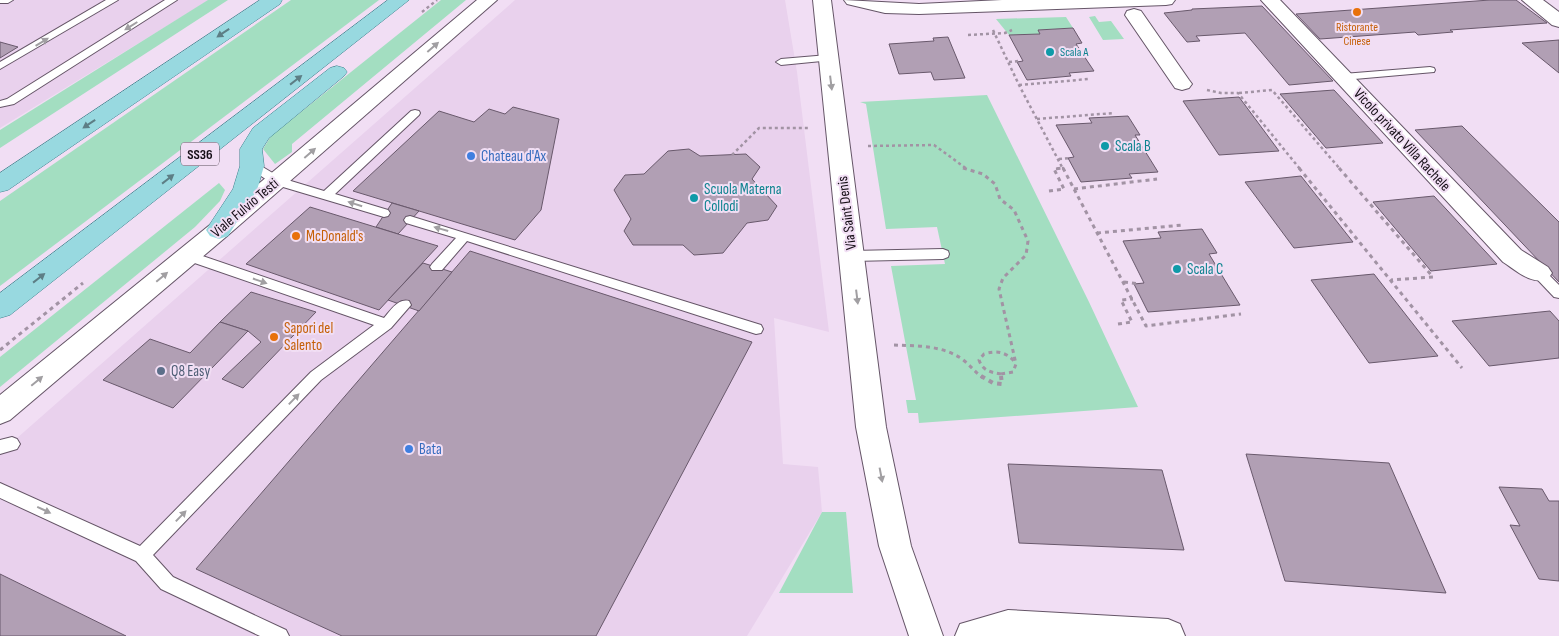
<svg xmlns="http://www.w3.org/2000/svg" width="1559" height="636" font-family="'Sofia Sans Condensed',sans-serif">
<rect width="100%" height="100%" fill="#f1def4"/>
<g fill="#e9d1ed">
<polygon points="0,0 209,0 0,128"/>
<polygon points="515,0 785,0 797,72 829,332 774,318 783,464 818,467 822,512 747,636 0,636 0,453"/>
</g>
<g fill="#a3dec1">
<polygon points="208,0 228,0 0,148 0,130"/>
<polygon points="291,0 379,0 0,286 0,201"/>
<polygon points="441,0 466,0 292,144 292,152 275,164 263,149 271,136"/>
<polygon points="1095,16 1099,22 1111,21 1124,39 1103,40 1089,17"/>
<polygon points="1066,17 1073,28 1039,30 1040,34 1009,35 996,19"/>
<polygon points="987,95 1089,302 1138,407 919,423 918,413 908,413 906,400 916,400 891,266 945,264 937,227 886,229 866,104 860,102"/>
<polygon points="219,183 225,190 220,201 195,227 0,387 0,357"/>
<polygon points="822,512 846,512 853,593 779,593"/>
</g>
<g fill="#b19fb4" stroke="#69596c">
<polygon points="1490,0 1516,0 1547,23 1450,30 1453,32 1418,35 1415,32 1320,39 1296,14"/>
<polygon points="1262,6 1333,81 1289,85 1245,33 1196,36 1200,41 1187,42 1164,13 1192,10 1192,9"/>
<polygon points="1073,28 1082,43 1076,44 1094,71 1069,73 1071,76 1027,80 1017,62 1023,61 1009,35 1040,34 1038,30"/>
<polygon points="948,37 965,78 934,80 931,72 899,74 889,44 934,41 933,38"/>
<polygon points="1559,40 1559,73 1522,43"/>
<polygon points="0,42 18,47 0,58"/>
<polygon points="1334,90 1383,143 1326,148 1280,94"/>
<polygon points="1239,97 1279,151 1219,155 1183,101"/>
<polygon points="513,107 559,119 541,210 515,240 353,191 439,111 474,122 489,109 505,114"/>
<polygon points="1128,116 1140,135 1135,135 1158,172 1129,174 1132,178 1081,182 1068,158 1074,157 1056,125 1092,123 1089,118"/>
<polygon points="1462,126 1559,222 1559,282 1415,130"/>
<polygon points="689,149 700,156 746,154 760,167 752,179 777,206 768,220 747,223 723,253 694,255 683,245 633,245 624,231 631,219 614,190 625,175 644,174 668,151"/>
<polygon points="1301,176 1353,242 1294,248 1245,182"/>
<polygon points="1434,196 1497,264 1431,271 1373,202"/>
<polygon points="392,203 419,211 398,234 376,227"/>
<polygon points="310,207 398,234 438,246 379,310 246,264"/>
<polygon points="1202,229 1217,253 1209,254 1240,305 1148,312 1134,284 1144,283 1123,241 1161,238 1158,232"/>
<polygon points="470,251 752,342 596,636 342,636 196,569"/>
<polygon points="423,263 452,272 419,311 388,300"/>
<polygon points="1374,274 1438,356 1369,363 1311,280"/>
<polygon points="251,292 316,312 243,388 222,379 261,342 248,331 220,322"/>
<polygon points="1550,311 1559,321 1559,358 1489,366 1452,321"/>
<polygon points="220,322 248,331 173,408 103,380 150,339 190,353"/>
<polygon points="1246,454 1389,463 1446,593 1285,581"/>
<polygon points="1008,464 1162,470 1184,550 1019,543"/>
<polygon points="1499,487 1542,489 1549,501 1559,501 1559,581 1539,579 1510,525 1520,526"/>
<polygon points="0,574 126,636 0,636"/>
</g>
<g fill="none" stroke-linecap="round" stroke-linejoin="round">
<g stroke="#655567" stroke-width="2">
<g id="lane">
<polygon points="0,0 13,0 8,3 0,3"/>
<polygon points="106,0 118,0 0,69 0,62"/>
<polygon points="165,0 177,0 14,104 0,107 0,101 7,99"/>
<polygon points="828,55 832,56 832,60 781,65 776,62 781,59"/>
<polygon points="1430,67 1434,68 1435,70 1434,72 1343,80 1338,77 1343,74"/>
<polygon points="415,110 419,111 420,113 419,115 335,194 388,210 390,213 388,216 384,217 273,184 246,166 252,162 256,163 281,178 324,191 411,111"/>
<polygon points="410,216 761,325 763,329 761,333 756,334 467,241 442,270 432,270 430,267 432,264 456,238 406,223 404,220 406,217"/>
<polygon points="943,249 948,251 949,254 948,257 943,259 852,261 847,259 846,256 847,253 852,251"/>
<path d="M188,251l196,67c7,-8 14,-20 25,-17l2,4 -20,23 -70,52 -168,175 20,22 113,53 3,6h-29l-99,-47 -25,-28 -136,-63v-15l140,63 171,-174 63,-47 -191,-66 -1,-3 1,-3z"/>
<polygon points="1539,268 1544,270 1559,285 1559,298 1554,297 1534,276 1532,273 1534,270"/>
<polygon points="12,437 17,439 20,444 17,449 0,454 0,440"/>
</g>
</g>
<g stroke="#655567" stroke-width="2">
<g id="street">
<polygon points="477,0 497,0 227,236 10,420 0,424 0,395 211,224"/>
<polygon points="813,0 831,0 886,427 911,546 943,636 909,636 879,546 856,427"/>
<polygon points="844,0 919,4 1002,0 1175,0 1172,4 1166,5 919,14 885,13 847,4"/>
<path d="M1261,0h19l241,250 27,17 4,6 -4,6c-17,6 -31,-8 -45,-17z"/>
<polygon points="1522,0 1543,0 1559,12 1559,27 1552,25"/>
<polygon points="1134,9 1141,11 1189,80 1192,84 1189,88 1182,90 1175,88 1125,15 1127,11"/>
<polygon points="1008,610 1168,619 1180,624 1185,636 955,636 960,624"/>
</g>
</g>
<g stroke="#3d818c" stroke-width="1">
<g id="primary">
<polygon points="260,0 282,0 280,4 8,190 0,192 0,173"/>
<polygon points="388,0 409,0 10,315 0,318 0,293"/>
<polygon points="337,66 344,68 347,72 344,76 269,138 262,149 264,166 257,190 228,236 219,239 210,236 206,230 233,189 240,166 240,149 253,128 330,68"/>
</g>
</g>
<g stroke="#a293a4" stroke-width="2.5" stroke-dasharray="3 3" stroke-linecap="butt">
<polyline points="422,12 437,0"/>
<polyline points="993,30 1019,85 1063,169"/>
<polyline points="968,35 1005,33 1012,30"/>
<polyline points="1009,62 1019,61"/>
<polyline points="1019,85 1089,79"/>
<polyline points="1207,90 1221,93 1238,93 1300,169"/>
<polyline points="1239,93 1272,90 1340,169"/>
<polyline points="1037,119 1114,113"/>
<polyline points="868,146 934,145 967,169"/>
<polyline points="732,155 759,128 809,128"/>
<polyline points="1059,159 1070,158"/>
<polyline points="1056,169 1064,168"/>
</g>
<g stroke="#a293a4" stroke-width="3" stroke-dasharray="4 4" stroke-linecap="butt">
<polyline points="963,168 983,174 995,184 1000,199 1014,210 1028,241 1026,255 1003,278 999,289 1016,364 1013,372 1001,374 1001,378"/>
<polyline points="1063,168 1146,326 1241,314"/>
<polyline points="1299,168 1462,368"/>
<polyline points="1339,168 1433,277 1391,280"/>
<polyline points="1074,189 1157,179"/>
<polyline points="1049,191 1064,189 1054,169 1064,168"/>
<polyline points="1097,233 1183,225"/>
<polyline points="1124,282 1139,284"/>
<polyline points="1118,324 1132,322 1121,300 1133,299"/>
<path d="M894,345c23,1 48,0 68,14 8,6 13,13 21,19"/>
<polyline points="0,350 83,283"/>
<path d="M1001,374c-11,-2 -18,-3 -22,-14l5,-6c13,-4 22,-2 31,8"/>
</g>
<polyline stroke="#a293a4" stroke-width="4" stroke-dasharray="4.5 4.5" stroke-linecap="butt" points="981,376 993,383 1002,384 1001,376"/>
<use href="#lane" fill="#fff" fill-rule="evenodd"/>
<use href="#street" fill="#fff" fill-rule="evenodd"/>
<use href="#primary" fill="#98d9e0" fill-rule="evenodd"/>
</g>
<defs><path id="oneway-solid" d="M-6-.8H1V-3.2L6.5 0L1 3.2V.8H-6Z" transform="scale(1.25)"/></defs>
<g fill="#a19fa2">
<use href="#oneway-solid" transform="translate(131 26) rotate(148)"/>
<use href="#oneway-solid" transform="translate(42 42) rotate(-31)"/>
<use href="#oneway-solid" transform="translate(433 47) rotate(-41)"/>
<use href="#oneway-solid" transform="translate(831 83) rotate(83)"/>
<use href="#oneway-solid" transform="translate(310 153) rotate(-41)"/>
<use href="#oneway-solid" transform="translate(355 204) rotate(-163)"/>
<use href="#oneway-solid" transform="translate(441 229) rotate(-164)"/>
<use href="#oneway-solid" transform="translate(162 277) rotate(-40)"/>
<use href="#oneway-solid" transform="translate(260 281) rotate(19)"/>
<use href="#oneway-solid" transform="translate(857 297) rotate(83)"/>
<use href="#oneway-solid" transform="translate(37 381) rotate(-40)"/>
<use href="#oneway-solid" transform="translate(294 399) rotate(-46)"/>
<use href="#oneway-solid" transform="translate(881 475) rotate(79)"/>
<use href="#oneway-solid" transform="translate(44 510) rotate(25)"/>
<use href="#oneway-solid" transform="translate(181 516) rotate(-46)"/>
</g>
<g fill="#5d7e85">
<use href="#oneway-solid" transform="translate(223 33) rotate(146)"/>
<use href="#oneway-solid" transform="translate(296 80) rotate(-38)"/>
<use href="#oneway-solid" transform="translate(89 124) rotate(146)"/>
<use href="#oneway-solid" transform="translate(168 179) rotate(-38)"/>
<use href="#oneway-solid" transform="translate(39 278) rotate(-38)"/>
</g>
<g fill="#e8710a" stroke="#f1def4" stroke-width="2">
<circle cx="1357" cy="12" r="5"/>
<circle cx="296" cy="236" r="5"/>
<circle cx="274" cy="337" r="5"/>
</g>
<g fill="#0f9aa8" stroke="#f1def4" stroke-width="2">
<circle cx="1050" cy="52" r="5"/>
<circle cx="1105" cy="146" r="5"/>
<circle cx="694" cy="198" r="5"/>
<circle cx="1177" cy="269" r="5"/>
</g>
<g fill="#3f7fe0" stroke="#f1def4" stroke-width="2">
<circle cx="471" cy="156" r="5"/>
<circle cx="409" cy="449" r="5"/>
</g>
<circle fill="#5c6f8a" stroke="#f1def4" stroke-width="2" cx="161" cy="371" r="5"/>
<g text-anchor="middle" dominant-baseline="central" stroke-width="4" stroke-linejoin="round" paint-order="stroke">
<g font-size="12" fill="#c56008" stroke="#f1def4">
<text x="1357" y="27">Ristorante<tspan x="1357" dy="14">Cinese</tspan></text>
</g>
<g font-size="12" fill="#0d838f" stroke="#f1def4" text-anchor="start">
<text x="1060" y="52">Scala A</text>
</g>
<rect fill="#f1def4" stroke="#574c59" stroke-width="1" x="181" y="142.5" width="38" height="23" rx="4"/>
<g font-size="14" font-weight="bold" fill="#150e16">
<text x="200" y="154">SS36</text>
</g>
<g font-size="15" fill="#150e16" stroke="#f1def4">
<text transform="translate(1402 140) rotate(47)">Vicolo privato Villa Rachele</text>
<text transform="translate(245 208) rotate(-40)">Viale Fulvio Testi</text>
<text transform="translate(847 213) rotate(-97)">Via Saint Denis</text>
</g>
<g font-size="15" fill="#0d838f" stroke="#f1def4" text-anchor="start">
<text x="1115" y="146">Scala B</text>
<text x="704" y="189">Scuola Materna<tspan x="704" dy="17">Collodi</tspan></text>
<text x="1187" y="269">Scala C</text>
</g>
<g font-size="15" fill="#366cbe" stroke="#f1def4" text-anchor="start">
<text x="481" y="156">Chateau d'Ax</text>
<text x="419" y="449">Bata</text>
</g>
<g font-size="15" fill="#c56008" stroke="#f1def4" text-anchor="start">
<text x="306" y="236">McDonald's</text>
<text x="284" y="328">Sapori del<tspan x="284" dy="17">Salento</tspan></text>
</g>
<g font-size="15" fill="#4e5e75" stroke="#f1def4" text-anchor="start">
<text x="171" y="371">Q8 Easy</text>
</g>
</g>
</svg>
